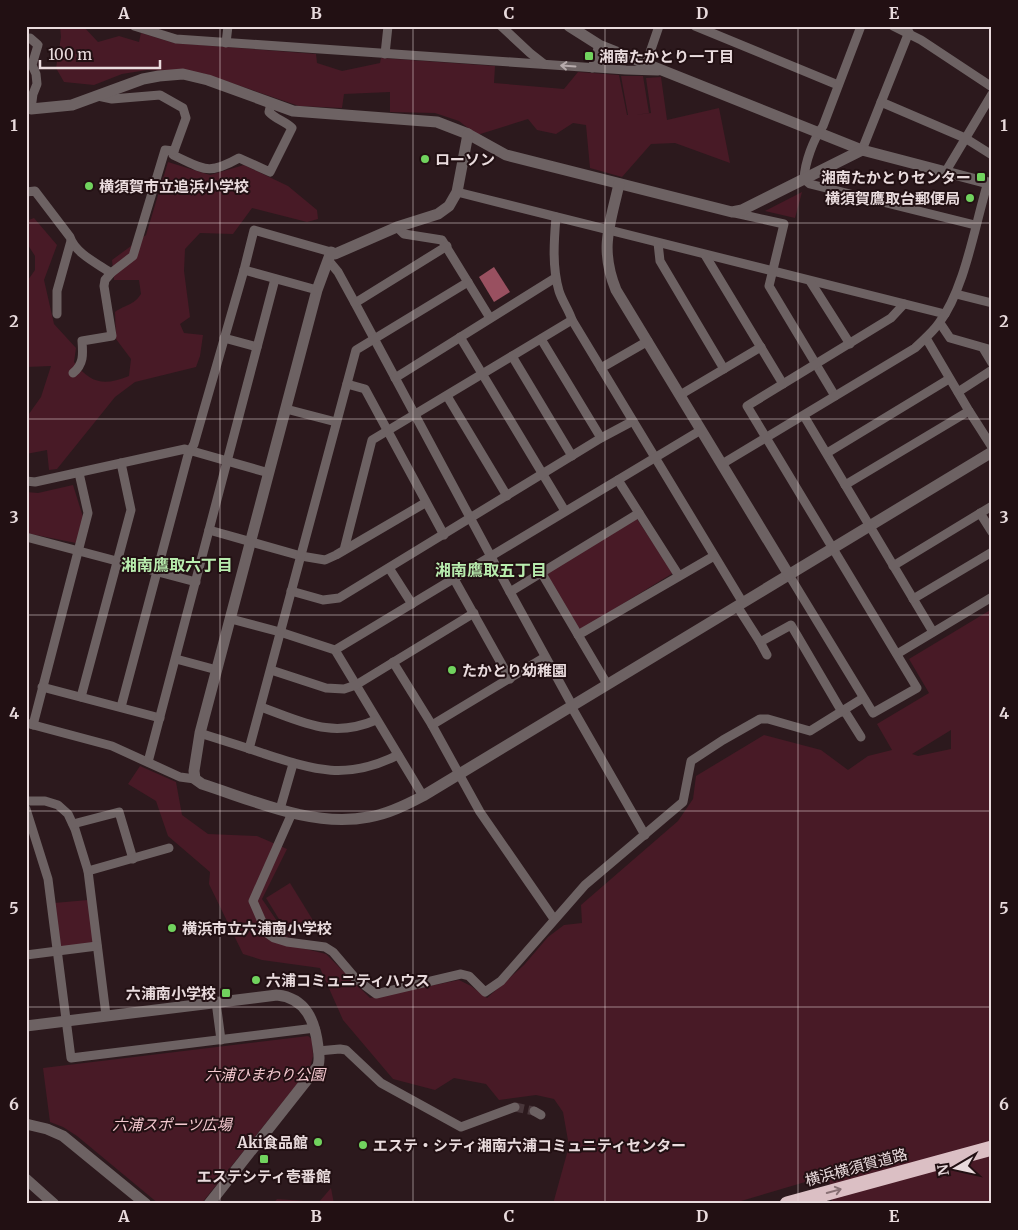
<svg xmlns="http://www.w3.org/2000/svg" width="1018" height="1230" font-family="Merriweather,'Noto Sans JP',serif">
<rect width="100%" height="100%" fill="#2c191d"/>
<g fill="#481a26" fill-rule="evenodd">
<polygon points="60,26 83,26 98,42 119,36 139,42 141,33 174,43 316,54 317,63 342,71 380,63 381,58 495,66 494,83 564,89 578,72 619,75 627,115 628,115 621,76 643,76 649,113 635,115 651,113 646,78 661,77 667,120 719,108 730,163 675,143 651,144 622,177 590,168 586,125 573,123 556,134 537,130 528,119 477,135 459,121 435,113 390,112 390,92 344,94 342,108 299,106 202,73 147,70 122,74 94,85 64,82 56,68 61,37"/>
<path d="M168,162l42,13 34,-10 44,21 29,24 1,9 -11,3 -55,-14 -19,26 -33,-1 -15,16 -1,22 6,46 -10,7 4,9 19,2 -3,21 -4,11 -61,15 -20,15 -58,72 -8,1 -2,-20 -21,4v-36l15,-21 10,-31 -25,1v-84l9,-13v-14l-7,-11 -2,1v-25l8,-3 23,27 -13,35 10,44 22,24 -2,14c17,22 30,24 55,14l2,-17 -15,-20 -1,-27c11,-8 18,-6 26,-18l-2,-14h-25l-2,-20 34,-25z"/>
<polygon points="802,192 795,218 765,211"/>
<polygon points="73,485 83,517 76,543 26,533 26,492 38,493"/>
<polygon points="637,519 673,573 580,630 545,573"/>
<path d="M992,609v593l-8,2h-155l3,-2 -3,-27 -98,29h-178l16,-58 -6,-34 -9,-13 -18,-4 -37,5 -13,-16 -32,-6 -19,12 -42,-11 -50,-59 -23,-52 -58,-8 -19,-6 -34,-70 1,-12 -42,-36 -12,-35 -28,-17 12,-18 36,16 6,33 26,19 49,2 30,13 -25,50 32,47 32,8 44,44 89,-18 12,6 16,12 37,-33 24,-28 16,-12 18,-2 -1,-18 97,-84 15,-22 3,-23 68,-41 57,15 27,20 20,-14 24,-6 -15,-26 52,-31 -20,-34zM951,730v19l-33,7 -6,-2z"/>
<polygon points="290,883 314,922 290,937 266,898"/>
<polygon points="88,900 94,945 61,950 54,903"/>
<polygon points="308,1036 312,1039 313,1056 310,1068 201,1204 159,1204 77,1136 63,1127 50,1122 43,1068"/>
<polygon points="331,1188 334,1204 273,1204 277,1199 319,1202"/>
</g>
<polygon fill="#995060" points="494,267 510,292 494,302 479,277"/>
<g fill="none" stroke-linecap="round" stroke-linejoin="round">
<polyline stroke="#48363a" stroke-width="9" stroke-dasharray="9 4.5" stroke-linecap="butt" points="515,1107 534,1111"/>
<g stroke="#6d6263" stroke-width="9">
<polyline points="134,26 176,39 626,70 658,71"/>
<polyline points="501,26 530,53 544,64"/>
<polyline points="695,26 838,85"/>
<path d="M861,26l-38,100c-10,14 -18,36 -19,53l6,5 165,41"/>
<polyline points="893,26 921,40 992,87"/>
<polyline points="30,38 38,45 32,65 36,74 37,84 33,94 31,109"/>
<polyline points="226,43 228,26"/>
<polyline points="385,54 388,26"/>
<polyline points="646,64 659,26"/>
<polyline points="592,68 599,45"/>
<polyline points="881,102 965,138 992,155"/>
<polyline points="862,150 909,32"/>
<path d="M174,151l-1,4c31,14 34,21 66,3l31,14 22,-44c-7,-7 -17,-9 -23,-16l2,-9"/>
<polyline points="946,171 992,94"/>
<path d="M26,192l9,-1 35,46c5,16 28,27 41,36"/>
<polyline points="457,192 945,314"/>
<polyline points="735,213 784,224 769,286 835,396"/>
<path d="M556,217c-2,24 -4,50 3,74 3,10 10,19 13,29l171,283"/>
<polyline points="397,227 404,234 442,240 490,318"/>
<polyline points="658,243 660,261 724,369"/>
<polyline points="705,255 783,384"/>
<polyline points="328,260 338,272 355,303 510,592 572,705"/>
<polyline points="244,270 317,290"/>
<polyline points="810,281 850,344"/>
<polyline points="956,294 992,303"/>
<polyline points="355,303 447,246"/>
<polyline points="57,314 57,291 71,241"/>
<polyline points="940,323 950,338 992,350"/>
<polyline points="460,337 565,511"/>
<polyline points="224,338 257,347"/>
<polyline points="926,338 969,411 992,447"/>
<polyline points="541,339 601,438"/>
<polyline points="983,348 992,363"/>
<polyline points="512,356 572,456"/>
<polyline points="601,368 648,341"/>
<path d="M73,373c11,-9 10,-19 9,-32l30,-5 -8,-50 1,-6 6,-7 22,-17 32,-106 9,1 12,-33 -3,-10 -23,-13 -48,4 -14,-3"/>
<polyline points="395,378 555,278"/>
<polyline points="347,384 365,389 444,535"/>
<polyline points="958,392 992,370"/>
<polyline points="680,395 761,347"/>
<polyline points="447,396 507,496"/>
<polyline points="286,409 336,422"/>
<polyline points="804,416 933,632"/>
<polyline points="827,453 949,379"/>
<path d="M722,464l193,-116c8,-8 18,-16 24,-25 26,-34 36,-99 49,-141"/>
<polyline points="618,480 679,576"/>
<polyline points="26,481 35,482 185,449 269,473"/>
<polyline points="845,485 969,411"/>
<polyline points="980,513 992,532"/>
<polyline points="209,530 301,556 325,560 336,555 425,503"/>
<polyline points="26,537 196,582"/>
<polyline points="344,550 372,440 572,320"/>
<polyline points="893,566 992,506"/>
<polyline points="389,568 412,604"/>
<polyline points="541,572 607,684"/>
<polyline points="789,575 873,713 917,688 747,406 891,318 904,304"/>
<polyline points="454,579 510,679"/>
<polyline points="291,591 323,600 339,598 601,438 633,421"/>
<polyline points="510,592 639,513"/>
<polyline points="913,599 992,552"/>
<polyline points="737,606 760,642 791,625 842,712"/>
<polyline points="231,619 280,632 335,650 423,796"/>
<polyline points="578,635 714,556"/>
<polyline points="760,642 767,655"/>
<polyline points="335,650 701,430"/>
<polyline points="897,654 992,597"/>
<polyline points="176,659 217,670"/>
<polyline points="393,662 432,725 480,812 554,919"/>
<polyline points="271,670 326,688 344,689 356,685 474,613"/>
<polyline points="42,687 160,718"/>
<polyline points="81,697 131,510 121,463"/>
<polyline points="571,706 645,835"/>
<polyline points="121,707 188,455 194,444 244,270 254,230 331,252"/>
<path d="M261,707c42,15 71,32 115,13"/>
<polyline points="844,710 861,737"/>
<polyline points="26,723 112,746 180,777 195,779"/>
<polyline points="33,725 88,513 79,473"/>
<polyline points="432,725 545,657"/>
<path d="M200,733c21,7 42,13 62,20 52,17 84,28 136,2"/>
<polyline points="249,749 356,350 468,282"/>
<polyline points="148,762 275,279"/>
<polyline points="26,801 45,801 58,805 68,814 75,829 88,871 106,1015"/>
<polyline points="26,809 48,879 71,1058 315,1028"/>
<polyline points="280,809 293,764"/>
<polyline points="292,813 253,901 267,933 274,938 287,942 325,947 333,952 356,979 376,994 461,974 469,976 485,992 501,981 585,885 683,802 691,761 723,740 760,719 768,719 810,731 863,698"/>
<polyline points="73,824 119,812 133,859"/>
<polyline points="88,871 169,848"/>
<polyline points="26,955 97,946"/>
<polyline points="216,1002 221,1040"/>
<polyline points="318,1051 340,1049 346,1050 381,1083 461,1127 515,1107"/>
<polyline points="534,1111 541,1115"/>
</g>
<g stroke="#6d6263" stroke-width="11">
<polyline points="569,26 599,45 862,150 992,184"/>
<polyline points="26,107 31,109 72,105 143,79 159,76 183,74 208,80 293,111 437,122 468,134 506,155 732,212 742,210 862,150"/>
<path d="M468,134l-11,58 -8,14 -11,8 -41,13 -62,27 -4,-2 -14,38 -117,443 -6,38 1,8 7,5c53,17 111,44 167,33 19,-3 37,-12 54,-21l569,-344"/>
<path d="M619,184c-9,41 -20,64 -3,106l173,285"/>
<path d="M26,1026l251,-31c29,3 38,26 41,52 1,6 2,13 0,19l-109,138"/>
<polyline points="26,1124 47,1129 63,1136 146,1204"/>
<polyline points="26,1179 54,1204"/>
</g>
<polyline stroke="#dbbfc4" stroke-width="15" points="787,1204 992,1148"/>
</g>
<defs><path id="oneway-shaft" d="M-6 0H5M1.5-3L5.5 0L1.5 3" fill="none" stroke-width="1.6" stroke-linecap="round" stroke-linejoin="round" transform="scale(1.25)"/></defs>
<use stroke="#b7abac" href="#oneway-shaft" transform="translate(568 66) rotate(-176)"/>
<use stroke="#887074" href="#oneway-shaft" transform="translate(834 1191) rotate(-15)"/>
<path fill="none" stroke="#e9dbdd" stroke-width="1" stroke-opacity="0.55" d="M220,26v1178M413,26v1178M605,26v1178M798,26v1178M26,223h966M26,419h966M26,615h966M26,811h966M26,1007h966"/>
<g fill="#71d35e" stroke="#221013" stroke-width="2">
<rect x="584" y="51" width="10" height="10" rx="2.5"/>
<circle cx="425" cy="159" r="5"/>
<rect x="976" y="172" width="10" height="10" rx="2.5"/>
<circle cx="89" cy="186" r="5"/>
<circle cx="970" cy="198" r="5"/>
<circle cx="452" cy="670" r="5"/>
<circle cx="172" cy="928" r="5"/>
<circle cx="256" cy="980" r="5"/>
<rect x="221" y="988" width="10" height="10" rx="2.5"/>
<circle cx="318" cy="1142" r="5"/>
<circle cx="363" cy="1145" r="5"/>
<rect x="259" y="1154" width="10" height="10" rx="2.5"/>
</g>
<g text-anchor="middle" dominant-baseline="central" stroke-width="4" stroke-linejoin="round" paint-order="stroke">
<g font-size="15" font-weight="bold" fill="#e9dbdd" stroke="#221013" text-anchor="start">
<text x="599" y="56">湘南たかとり一丁目</text>
<text x="435" y="159">ローソン</text>
<text x="971" y="177" text-anchor="end">湘南たかとりセンター</text>
<text x="99" y="186">横須賀市立追浜小学校</text>
<text x="960" y="198" text-anchor="end">横須賀鷹取台郵便局</text>
<text x="462" y="670">たかとり幼稚園</text>
<text x="182" y="928">横浜市立六浦南小学校</text>
<text x="266" y="980">六浦コミュニティハウス</text>
<text x="216" y="993" text-anchor="end">六浦南小学校</text>
<text x="308" y="1142" text-anchor="end">Aki食品館</text>
<text x="373" y="1145">エステ・シティ湘南六浦コミュニティセンター</text>
<text x="264" y="1176" text-anchor="middle">エステシティ壱番館</text>
</g>
<g font-size="15" font-style="italic" fill="#f4c8cf" stroke="#221013">
<text x="265" y="1074">六浦ひまわり公園</text>
<text x="172" y="1124">六浦スポーツ広場</text>
</g>
<g font-size="15" fill="#e9dbdd" stroke="#221013">
<text transform="translate(856 1167) rotate(-15)">横浜横須賀道路</text>
</g>
<g font-size="16" font-weight="bold" fill="#b8ecae" stroke="#221013">
<text x="177" y="565">湘南鷹取六丁目</text>
<text x="491" y="570">湘南鷹取五丁目</text>
</g>
</g>
<rect width="1018" height="1230" fill="none" stroke="#221013" stroke-width="55"/>
<g transform="translate(956 1168) rotate(261)" stroke="#221013" stroke-width="4" paint-order="stroke">
<path d="M0-4L9 19L0 12L-9 19Z" fill="#e9dbdd"/>
<text y="-8" font-size="14" font-weight="bold" text-anchor="middle" fill="#e9dbdd">N</text>
</g>
<path d="M40 60v8h120v-8" fill="none" stroke="#e9dbdd" stroke-width="2.5"/>
<text x="48" y="60" font-size="15" fill="#e9dbdd" stroke="#221013" stroke-width="4" paint-order="stroke">100 m</text>
<rect x="28" y="28" width="962" height="1174" fill="none" stroke="#e9dbdd" stroke-width="2"/>
<g font-size="16" text-anchor="middle" font-weight="bold" fill="#e9dbdd">
<text x="124" y="19">A</text>
<text x="316" y="19">B</text>
<text x="509" y="19">C</text>
<text x="702" y="19">D</text>
<text x="894" y="19">E</text>
<text x="14" y="131">1</text>
<text x="1004" y="131">1</text>
<text x="14" y="327">2</text>
<text x="1004" y="327">2</text>
<text x="14" y="523">3</text>
<text x="1004" y="523">3</text>
<text x="14" y="719">4</text>
<text x="1004" y="719">4</text>
<text x="14" y="914">5</text>
<text x="1004" y="914">5</text>
<text x="14" y="1110">6</text>
<text x="1004" y="1110">6</text>
<text x="124" y="1222">A</text>
<text x="316" y="1222">B</text>
<text x="509" y="1222">C</text>
<text x="702" y="1222">D</text>
<text x="894" y="1222">E</text>
</g>
</svg>
